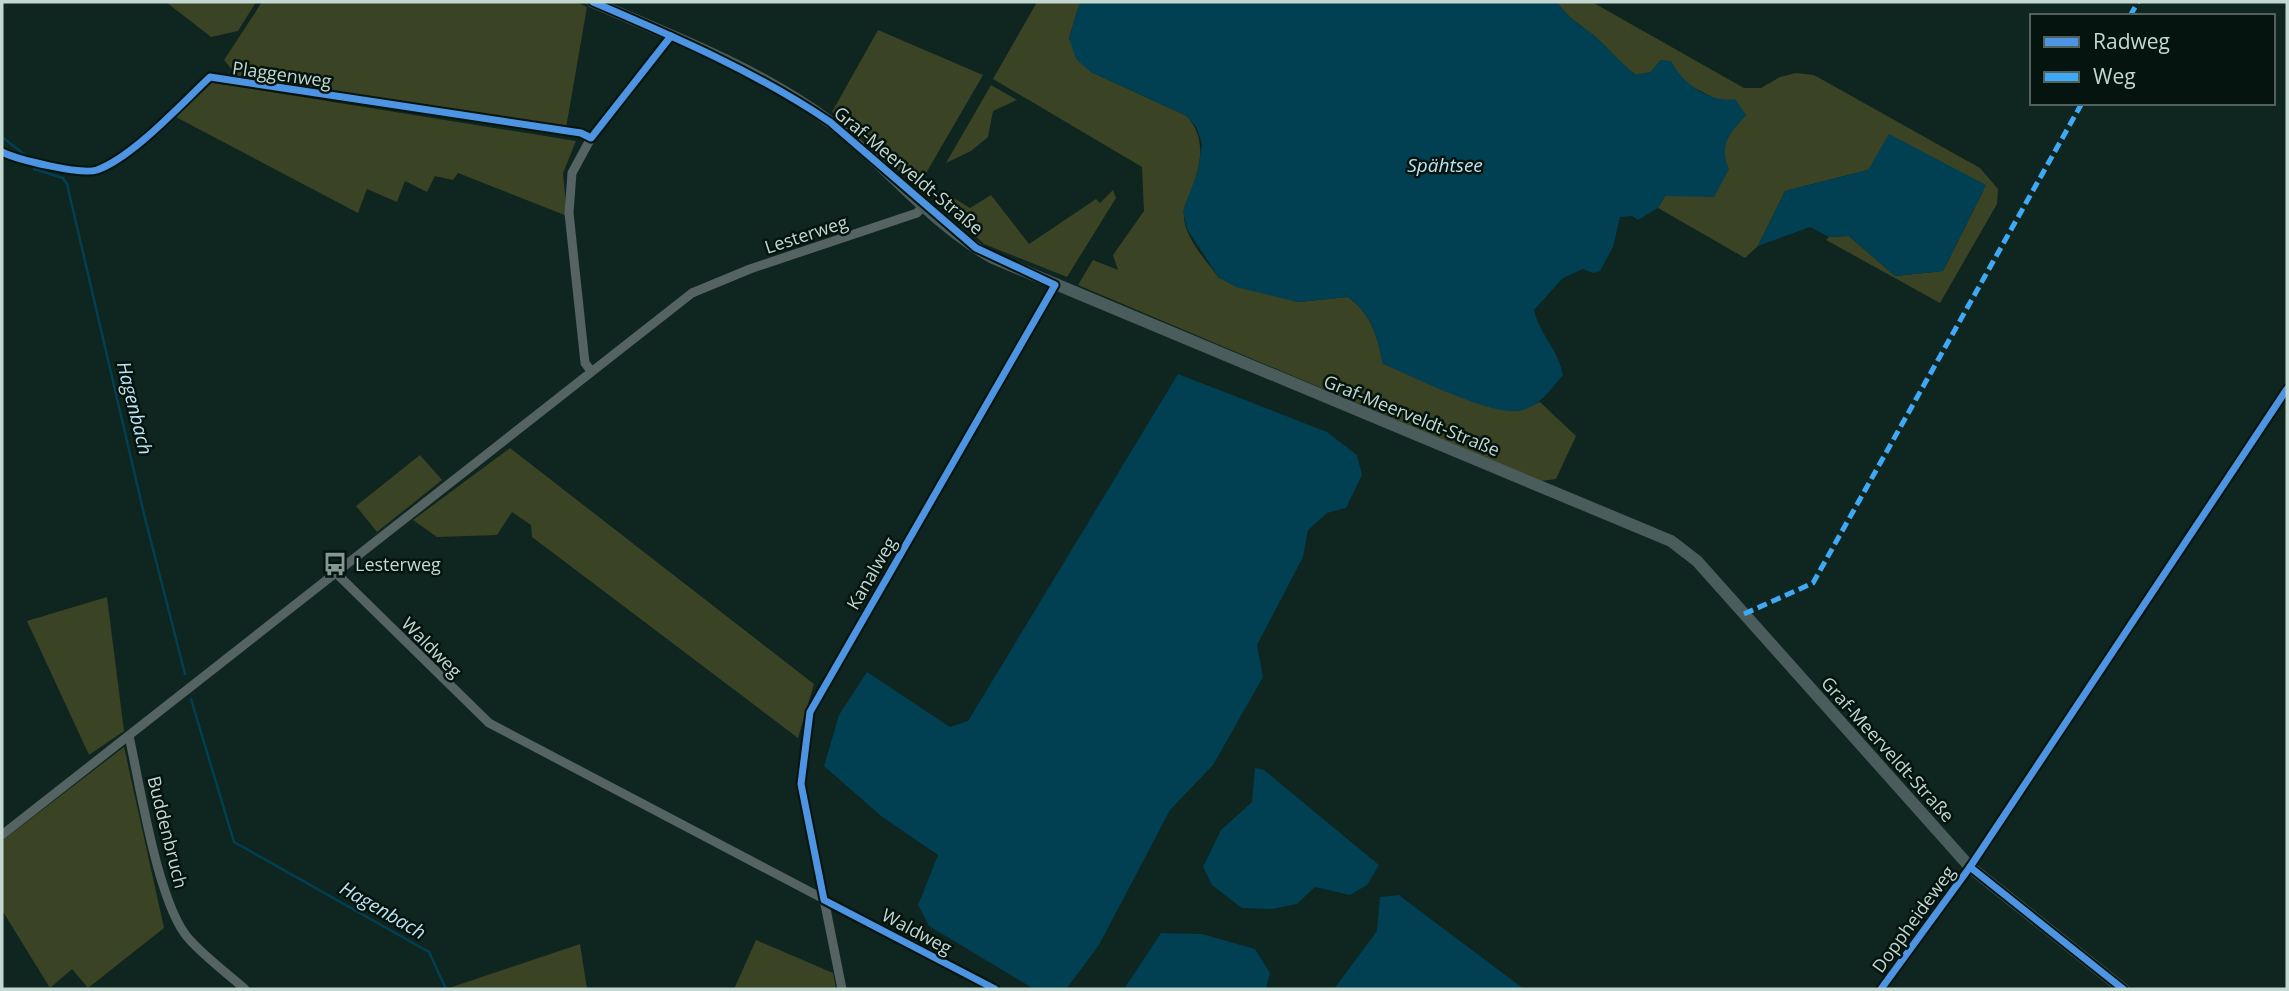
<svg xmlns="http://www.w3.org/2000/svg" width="2289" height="991" font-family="'Open Sans',sans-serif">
<rect width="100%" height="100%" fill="#0e2520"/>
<g fill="#3a4324">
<polygon points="166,2 256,2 238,31 211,37"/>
<polygon points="262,2 576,2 587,7 566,128 239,78 224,60"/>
<path d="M1037,2h43l-11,36 22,34 96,44c20,24 14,48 4,76 -3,6 -7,14 -7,20 -2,24 22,48 35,66l79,24 50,-5c24,18 29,38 35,67l135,47 22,-9 36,34 -20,43 -15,2 -463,-196 15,-25 25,10 -5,-15 31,-44 -2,-44 -149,-88z"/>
<path d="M1557,2h35l152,86h17l19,-11 16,-4 18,2 166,93 18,21 -1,15 -57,99 -114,-63 3,-3 20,-1 46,40 48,-5 43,-86 -118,-15 -83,21 -27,55 -13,12 -87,-50 7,-12 58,-41 3,-18 20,-22 -55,-29 -30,-26 -10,12 -15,3c-13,-9 -22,-20 -33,-31 -15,-16 -34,-23 -46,-42z"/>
<polygon points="878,30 983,75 918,187 832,112"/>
<polygon points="209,82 576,141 563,173 567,216 458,173 453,180 435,176 427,192 405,181 397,202 367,189 358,213 174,116"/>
<polygon points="991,85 1017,100 993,111 988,137 971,151 946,163"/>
<polygon points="1113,190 1116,198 1067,277 984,244 940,203 949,195 970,208 991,195 1029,244 1096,199 1100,203"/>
<polygon points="510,448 814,684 798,738 532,537 531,525 512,512 497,535 437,537 413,520"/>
<polygon points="420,455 442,480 377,532 356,506"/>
<polygon points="107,597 124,731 89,755 27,621"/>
<polygon points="124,747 164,928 88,988 72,969 50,988 2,910 2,841"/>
<polygon points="756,940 833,973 836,989 734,989"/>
<polygon points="580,944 587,989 449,988"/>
</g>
<g fill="#013f52">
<path d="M1080,2h477c12,19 31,26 46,42 11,10 20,21 33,31l15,-3 10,-12 10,1c12,23 38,42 64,38l11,16c-16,18 -28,30 -17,54l-15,28 -49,-1 -7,12 -20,12 -6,-4 -12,1 -7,30 -13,24 -7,2 -10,-4 -20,9 -29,32c6,26 24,38 29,65 -13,15 -25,34 -46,36 -30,3 -103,-34 -134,-47 -6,-29 -11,-49 -35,-67l-50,5 -62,-15 -17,-9 -32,-49 -4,-18 15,-40 4,-28 -6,-16 -9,-11 -96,-44 -15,-13 -7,-21z"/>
<polygon points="1889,134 1986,185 1943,271 1895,276 1849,236 1829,237 1810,227 1758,246 1785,191 1868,170"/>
<polygon points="1178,374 1327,432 1357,455 1362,475 1346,508 1327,513 1308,530 1303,557 1257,645 1263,677 1213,765 1170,810 1099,945 1067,988 1034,989 929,926 918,905 938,855 881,816 824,766 839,715 867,672 950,727 968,721"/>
<polygon points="1255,768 1264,770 1379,865 1367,885 1350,895 1315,887 1297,904 1272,909 1242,908 1212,885 1203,867 1221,830 1252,802"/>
<polygon points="1400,895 1400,896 1524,989 1334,989 1377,931 1380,897"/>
<polygon points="1161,933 1202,934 1255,949 1270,973 1266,989 1124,989"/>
</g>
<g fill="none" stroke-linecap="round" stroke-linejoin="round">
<g stroke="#013f52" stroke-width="2.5">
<polyline points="2,137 29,158"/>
<polyline points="34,169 63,178 67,184 144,514 185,674"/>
<polyline points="191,699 234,842 429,952 446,989"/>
</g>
<g stroke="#556363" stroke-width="9">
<path d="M2,152c16,8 79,23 95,18 36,-13 84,-66 113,-93l371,56 10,5"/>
<polyline points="591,371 585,363 569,213 572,173 591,138 671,36"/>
<polyline points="336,573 489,723 995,989"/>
<path d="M129,736c11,49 29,169 60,203 17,19 38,34 56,50"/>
<polyline points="2,835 692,293 750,269 917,213 924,205"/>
<polyline points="842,989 801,784 810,712 1055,285"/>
<polyline points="1881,989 1970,867"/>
</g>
<path stroke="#4a5c5b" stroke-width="12" d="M593,2c81,35 166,67 237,120 56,42 101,102 163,136l678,283 26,20 273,306 153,122"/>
<g stroke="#3fa9f5" stroke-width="5" stroke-dasharray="10 5" stroke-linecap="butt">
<polyline points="2130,16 2138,2"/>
<polyline points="1744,614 1813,583 2082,103"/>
</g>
<g stroke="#05140f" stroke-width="11">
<g id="cycleway">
<path d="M593,2c82,35 163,70 237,120l146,126 79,37 -245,427 -9,72 23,116 171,89"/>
<path d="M2,152c16,8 79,23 95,18 36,-13 84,-66 113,-93l371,56 10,5 80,-102"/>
<polyline points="1970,867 2123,989"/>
<polyline points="1881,989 1970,867 2287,389"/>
</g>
</g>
<use href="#cycleway" stroke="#4d94e3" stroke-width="7"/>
</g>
<defs>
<g id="bus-bare" transform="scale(1.89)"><path d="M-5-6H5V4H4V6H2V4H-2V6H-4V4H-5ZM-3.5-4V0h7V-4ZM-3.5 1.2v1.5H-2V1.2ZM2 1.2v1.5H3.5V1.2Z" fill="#849992" stroke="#05140f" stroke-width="2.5" paint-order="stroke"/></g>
</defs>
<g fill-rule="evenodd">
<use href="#bus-bare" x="335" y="564"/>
</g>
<g text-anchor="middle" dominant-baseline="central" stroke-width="5" stroke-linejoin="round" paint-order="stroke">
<g font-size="18" fill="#c3d8d0" stroke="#05140f">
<text transform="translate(282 74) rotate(8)">Plaggenweg</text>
<text transform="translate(909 170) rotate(40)">Graf-Meerveldt-Straße</text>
<text transform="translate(806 234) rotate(-18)">Lesterweg</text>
<text transform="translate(1412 415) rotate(22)">Graf-Meerveldt-Straße</text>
<text transform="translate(871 573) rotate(-60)">Kanalweg</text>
<text transform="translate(432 647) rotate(45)">Waldweg</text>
<text transform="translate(1888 749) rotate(48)">Graf-Meerveldt-Straße</text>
<text transform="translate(168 832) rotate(76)">Buddenbruch</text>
<text transform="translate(1913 919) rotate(-54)">Doppheideweg</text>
<text transform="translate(917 931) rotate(28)">Waldweg</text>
</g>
<g font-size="18" fill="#c3d8d0" stroke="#05140f" text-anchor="start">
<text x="355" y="564">Lesterweg</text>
</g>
<g font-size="19" font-style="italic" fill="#bce3f3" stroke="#05140f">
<text x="1445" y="165">Spähtsee</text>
<text transform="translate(135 408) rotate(76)">Hagenbach</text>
<text transform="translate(383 910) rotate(30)">Hagenbach</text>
</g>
</g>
<rect width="2289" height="991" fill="none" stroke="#c3d8d0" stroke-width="7"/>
<rect x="2030" y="14" width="245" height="91" fill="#05140f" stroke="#51625c" stroke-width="2"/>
<rect x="2044" y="37" width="35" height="10" fill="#4d94e3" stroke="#51625c" stroke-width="2"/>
<text x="2093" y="49" font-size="21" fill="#c3d8d0">Radweg</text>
<rect x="2044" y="72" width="35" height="10" fill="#3fa9f5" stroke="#51625c" stroke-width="2"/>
<text x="2093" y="84" font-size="21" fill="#c3d8d0">Weg</text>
</svg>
